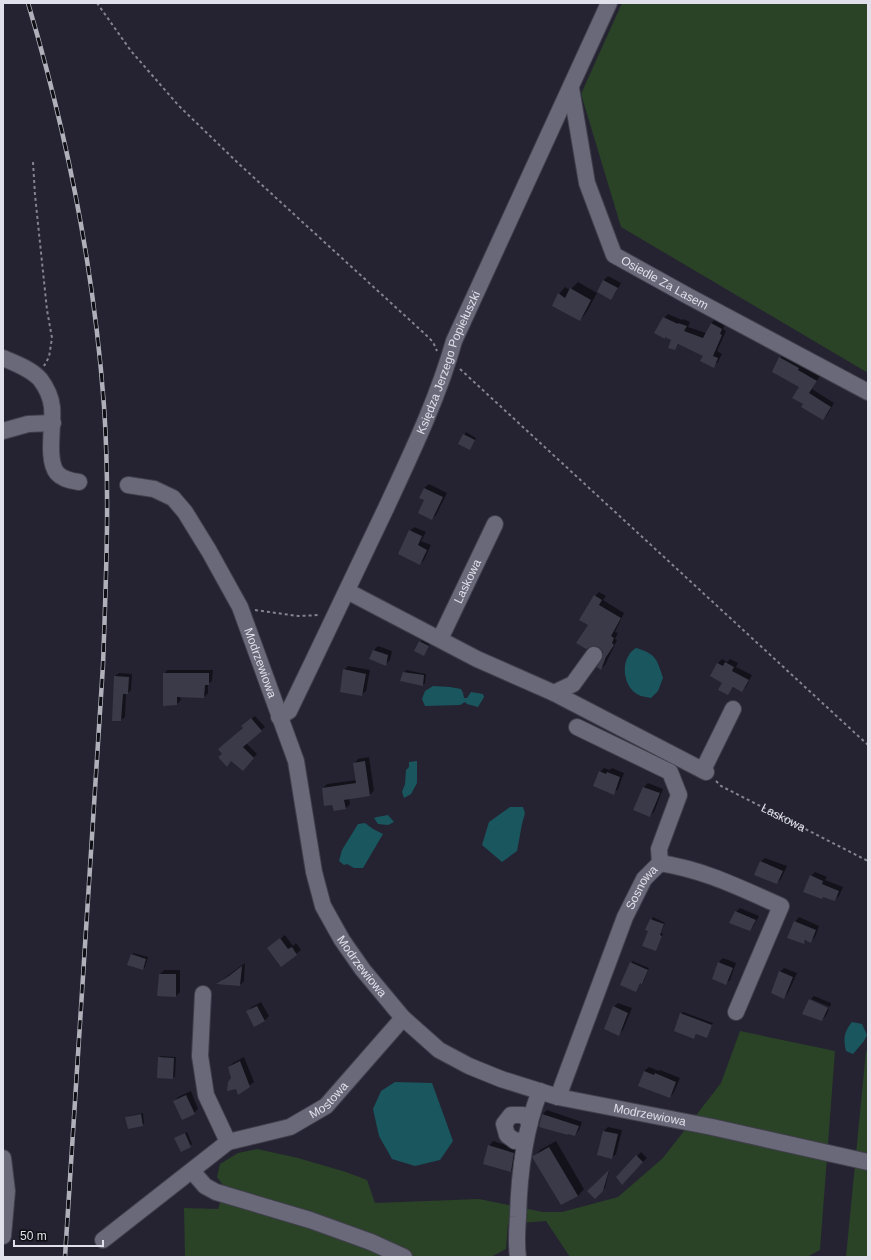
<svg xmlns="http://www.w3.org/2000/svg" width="871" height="1260" font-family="Arial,sans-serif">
<rect width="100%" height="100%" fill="#252332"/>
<g fill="#2a4226">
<polygon points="622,3 868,3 868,373 621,227 581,94"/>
<polygon points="740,1031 835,1051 820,1250 807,1257 570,1257 546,1221 508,1224 506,1249 491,1257 185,1257 184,1208 218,1209 225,1188 217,1177 220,1164 238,1153 257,1149 298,1158 346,1172 367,1180 375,1203 479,1199 543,1212 562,1212 618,1197 663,1158 721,1083"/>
<polygon points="866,1051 868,1052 868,1257 846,1257"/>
</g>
<g fill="#19565e">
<path d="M636,648c20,6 21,11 27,30l-5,13 -7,7c-3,-1 -7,-1 -10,-2 -15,-5 -21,-28 -12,-41 1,-3 4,-5 7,-7z"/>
<polygon points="433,686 450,687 461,689 463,693 464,698 467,698 471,692 483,694 484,697 478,707 467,704 465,702 460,705 425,706 422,699 425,691"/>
<polygon points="417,761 417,783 411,794 404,798 402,792 405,784 406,770 409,767 409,762"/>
<polygon points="510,807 523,807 525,813 522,824 517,851 502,862 482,845 489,822"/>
<polygon points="388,815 394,822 388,825 378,824 374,818 377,817"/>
<polygon points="365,823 373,829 383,834 363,868 354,868 347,864 344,865 339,861 342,850 358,824"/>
<path d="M852,1022l10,2 5,11 -3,6 -11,13 -7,-3c-3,-13 -2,-19 6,-29z"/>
<polygon points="395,1082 432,1083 453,1141 440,1160 415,1166 392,1159 379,1136 373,1109 381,1091"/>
</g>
<g fill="#0007">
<polygon points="608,276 621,283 615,294 611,298 598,292 604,280"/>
<polygon points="578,282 597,293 586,313 580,320 559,294 565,287 570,290"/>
<polygon points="668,314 682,320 683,319 690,322 688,327 706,333 711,323 716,319 725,325 723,329 726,331 717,351 722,354 718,362 714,366 704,355 680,343 674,349 672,340 666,336 665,338 664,318"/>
<polygon points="784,354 802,364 801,366 820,376 812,389 834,403 827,415 823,419 804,404 800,386 780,358"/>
<polygon points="466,432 476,438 470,449 460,444"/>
<polygon points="429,484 447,493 436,515 432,519 425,500 424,488"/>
<polygon points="414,527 426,532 421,541 431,545 424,560 420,564 410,531"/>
<polygon points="599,592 606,596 603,600 624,613 615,632 618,633 615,639 617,640 605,665 601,669 604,657 604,651 589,625 595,596"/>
<polygon points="422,640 430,644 424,655 420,642"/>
<polygon points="378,646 392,651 390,660 386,664 374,650"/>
<polygon points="722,659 727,662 730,659 738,663 736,667 752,675 746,687 742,691 734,687 728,694 718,663"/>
<polygon points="348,666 370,670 366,691 361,695 344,670"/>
<polygon points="167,670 213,670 212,681 208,684 208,693 204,697 180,696 181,700 177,704 164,674"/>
<polygon points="406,670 426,674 425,683 423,685 401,680"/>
<polygon points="119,673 132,674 131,690 128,693 126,693 125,717 121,720 113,720 115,676"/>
<polygon points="255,716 265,727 246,743 257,754 246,766 231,760 246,723"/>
<polygon points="369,757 374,790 370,795 349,798 350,804 346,808 334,810 333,804 323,788 327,784 357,780 354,764 358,759"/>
<polygon points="604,768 610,770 612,768 624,773 618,789 613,793 600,772"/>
<polygon points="648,783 663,789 654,812 650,816 635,810 644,787"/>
<polygon points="765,858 787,866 781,879 777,883 760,862"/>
<polygon points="815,872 827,877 825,880 843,887 839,896 835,900 824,896 822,898 811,876"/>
<polygon points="740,908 759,916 754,925 750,930 736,912"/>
<polygon points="653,917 665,923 661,933 663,934 656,950 649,931 647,930"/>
<polygon points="799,917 819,926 815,937 811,942 807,940 803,943 795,922"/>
<polygon points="285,935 293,946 296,943 301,950 281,966 268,948"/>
<polygon points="133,953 148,957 145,967 143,969 131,955"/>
<polygon points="723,958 736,963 730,980 725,984 713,979 719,962"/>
<polygon points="632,961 649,968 644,981 642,983 640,982 636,990 631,963"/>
<polygon points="245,963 244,981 240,985 222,980"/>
<polygon points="784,968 797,973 788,993 784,998 780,972"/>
<polygon points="164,970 180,970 180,992 176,996 158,995 160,974"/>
<polygon points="814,996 831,1003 830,1007 811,999"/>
<polygon points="810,999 810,1001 829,1009 826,1016 822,1020 804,1013"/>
<polygon points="261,1002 269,1016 264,1021 247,1012 252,1007"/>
<polygon points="618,1003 632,1008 623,1030 618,1035 614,1007"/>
<polygon points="683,1012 713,1023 706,1037 697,1033 694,1038 681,1014"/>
<polygon points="161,1056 176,1057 175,1076 173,1078 159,1058"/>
<polygon points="244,1057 254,1082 239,1093 229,1067 233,1063"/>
<polygon points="649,1067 659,1071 660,1070 680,1078 674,1092 670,1097 644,1071"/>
<polygon points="191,1091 198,1109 194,1113 174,1101 178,1097"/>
<polygon points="547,1110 582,1122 579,1130 575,1135 540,1126 543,1114"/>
<polygon points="143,1113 144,1123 143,1125 127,1118 128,1116"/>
<polygon points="608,1127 622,1130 616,1154 611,1158 598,1154 604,1131"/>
<polygon points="187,1132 192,1144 190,1146 177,1137"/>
<polygon points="493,1141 518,1149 515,1167 511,1171 489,1146"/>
<polygon points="556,1141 584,1189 578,1196 534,1157 540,1150"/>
<polygon points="641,1152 647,1158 622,1183 617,1177"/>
<polygon points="609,1171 605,1188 595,1198 588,1191"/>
</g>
<g fill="#3b3a49">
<polygon points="603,280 618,288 611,300 597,292"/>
<polygon points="570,288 591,300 580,321 552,306 558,293 565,298"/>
<polygon points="663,317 678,324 678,323 687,326 684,331 703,338 711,323 722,329 720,334 722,335 713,356 718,358 714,368 700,361 703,356 678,344 675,350 668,348 671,340 665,337 665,339 654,333"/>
<polygon points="779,357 799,368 798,370 817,381 809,393 831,407 823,420 801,407 803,404 792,398 799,387 772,372"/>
<polygon points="463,434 475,440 470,450 458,444"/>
<polygon points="424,488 443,497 432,520 418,513 424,500 419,498"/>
<polygon points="409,530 422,536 418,545 427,550 420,565 398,554"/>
<polygon points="594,595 602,600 599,605 621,618 611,636 614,638 612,643 614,645 606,657 601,670 597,667 603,656 603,652 600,648 595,646 590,647 586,649 576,643 588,625 579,620"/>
<polygon points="419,641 429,646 424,656 414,651"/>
<polygon points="373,650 388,655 386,666 369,659"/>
<polygon points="725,662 734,667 732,671 749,680 742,692 733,687 728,695 718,690 722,683 710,676 717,663 723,666"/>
<polygon points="343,669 366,674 362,696 340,692"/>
<polygon points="403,672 424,675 423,686 400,681"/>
<polygon points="163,673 209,673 209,685 205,685 204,698 177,697 177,705 163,706"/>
<polygon points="114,676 129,677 128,694 123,694 121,721 112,721"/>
<polygon points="251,718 262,731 243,747 254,758 243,771 231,761 227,767 218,757 222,754 218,749 243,728 241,726"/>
<polygon points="365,761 370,796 344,800 346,809 334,811 332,805 324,806 322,788 356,783 353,763"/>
<polygon points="599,771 606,774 607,772 620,777 614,795 593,786"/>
<polygon points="643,787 660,793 650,817 633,810"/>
<polygon points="760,861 783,871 777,884 754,875"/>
<polygon points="810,875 823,881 822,884 839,891 835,901 823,897 822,899 803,892"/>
<polygon points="735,911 756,920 750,931 729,923"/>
<polygon points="650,919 664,924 660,935 662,936 656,951 642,946 648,931 645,930"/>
<polygon points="794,921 816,930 811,943 805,940 804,944 787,938"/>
<polygon points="280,938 288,949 292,947 297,955 281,967 267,948"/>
<polygon points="131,954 146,959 143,970 127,965"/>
<polygon points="630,962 648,970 642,984 640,983 636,992 620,985"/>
<polygon points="718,962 733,968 726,985 712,979"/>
<polygon points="242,966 240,986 216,984 229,976"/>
<polygon points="779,971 793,977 784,999 771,993"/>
<polygon points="159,974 176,974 176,997 157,996"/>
<polygon points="809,999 828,1008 822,1021 802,1014"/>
<polygon points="257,1006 265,1021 254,1027 246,1011"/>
<polygon points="613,1006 628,1013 619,1036 604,1029"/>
<polygon points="680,1013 712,1025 707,1038 696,1034 694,1039 674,1031"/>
<polygon points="158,1057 174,1058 173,1079 157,1078"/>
<polygon points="240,1061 250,1087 238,1095 236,1089 227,1091 228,1082 231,1078 228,1067"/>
<polygon points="644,1071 654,1075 655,1073 676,1082 670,1098 638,1086"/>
<polygon points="186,1095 195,1114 182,1120 173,1101"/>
<polygon points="141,1114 143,1126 128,1129 125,1117"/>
<polygon points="542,1114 579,1126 575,1136 568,1134 568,1135 539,1127"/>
<polygon points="603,1131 618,1134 612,1159 597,1155"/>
<polygon points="185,1133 191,1147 181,1152 174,1138"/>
<polygon points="488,1145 514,1153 511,1172 483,1164"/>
<polygon points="549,1147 578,1196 561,1205 532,1157 533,1156"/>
<polygon points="636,1155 643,1162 622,1185 616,1177"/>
<polygon points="609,1170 603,1191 595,1199 587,1191"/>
</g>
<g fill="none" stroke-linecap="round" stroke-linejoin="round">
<g stroke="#403f4b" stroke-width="18">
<g id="minor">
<path id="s2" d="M571,88l16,95 27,72 74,41 180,96"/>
<path d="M3,358c12,5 28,11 37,21 6,8 11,18 12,28 2,17 -6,53 5,66 5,6 14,8 22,9"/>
<polyline points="3,431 28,424 53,423"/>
<path id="s3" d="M128,485l26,4 19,9 12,14 24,39 31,56 56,154 18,111 9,34 19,34 21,30 40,48 36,32 30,16 32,13 57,18 154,30 156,35"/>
<polyline points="347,591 477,659 554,693 706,772"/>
<path id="s4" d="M440,639l55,-115"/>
<polyline points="554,693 573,684 594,655"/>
<path id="s5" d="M279,717l10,-6c33,-68 65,-136 98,-205 25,-54 51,-108 67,-165l155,-338"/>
<polyline points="577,727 670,772 679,795 659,849 660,863"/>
<polyline points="703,770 733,709"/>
<polyline points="203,994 200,1056 206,1095 228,1142"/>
<path id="s6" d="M558,1097l67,-180 19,-38 16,-16c45,7 80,25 121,43l-45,106"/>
<polyline points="525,1140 515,1141 507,1135 504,1124 511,1115 523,1115 530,1122"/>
<polyline points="3,1158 7,1191 3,1236"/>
<polyline points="192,1171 205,1186 216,1192 310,1220 371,1242 404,1257"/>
<path id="s7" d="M103,1240l125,-98 62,-15 36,-21 77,-88"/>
<path d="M518,1257c-2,-13 -1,-26 0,-40 1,-42 6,-86 22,-126"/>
</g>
</g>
<g stroke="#848390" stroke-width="2" stroke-dasharray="3 3" stroke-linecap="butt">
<polyline points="97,3 131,51 179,106 239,164 425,334 433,342 437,351"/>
<polyline points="33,162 35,195 47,310 52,338 49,357 44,366"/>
<polyline points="460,369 868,745"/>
<polyline points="255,610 298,616 320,615"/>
<path id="s1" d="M716,781l5,5 147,75"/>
</g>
<use href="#minor" stroke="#6a697a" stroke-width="16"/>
<g stroke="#b0b0bb" stroke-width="4.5">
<path id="rail" d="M28,3c39,131 66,266 76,403 6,87 2,173 -1,259l-38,592"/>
</g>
<use href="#rail" stroke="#0e0e14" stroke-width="3" stroke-dasharray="9" stroke-linecap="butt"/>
</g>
<g text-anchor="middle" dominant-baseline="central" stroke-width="3.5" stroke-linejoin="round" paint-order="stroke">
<g font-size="12" fill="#e0e0ea" stroke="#0e0e14">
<text stroke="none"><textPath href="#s2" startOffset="231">Osiedle Za Lasem</textPath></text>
<text stroke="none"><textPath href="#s5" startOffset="395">Księdza Jerzego Popiełuszki</textPath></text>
<text stroke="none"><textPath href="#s4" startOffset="64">Laskowa</textPath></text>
<text stroke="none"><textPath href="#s3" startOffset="235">Modrzewiowa</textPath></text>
<text stroke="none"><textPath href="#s1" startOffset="77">Laskowa</textPath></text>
<text stroke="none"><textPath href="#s6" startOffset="226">Sosnowa</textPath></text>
<text stroke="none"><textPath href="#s3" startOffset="559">Modrzewiowa</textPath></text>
<text stroke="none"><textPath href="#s7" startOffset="270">Mostowa</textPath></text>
<text stroke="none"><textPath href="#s3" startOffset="895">Modrzewiowa</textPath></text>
</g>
</g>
<rect width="871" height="1260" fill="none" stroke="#e0e0ea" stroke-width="8"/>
<path d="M14 1240v6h89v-6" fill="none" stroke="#e0e0ea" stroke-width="2"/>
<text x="20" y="1240" font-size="12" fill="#e0e0ea" stroke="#0e0e14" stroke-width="3" paint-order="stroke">50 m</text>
</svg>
